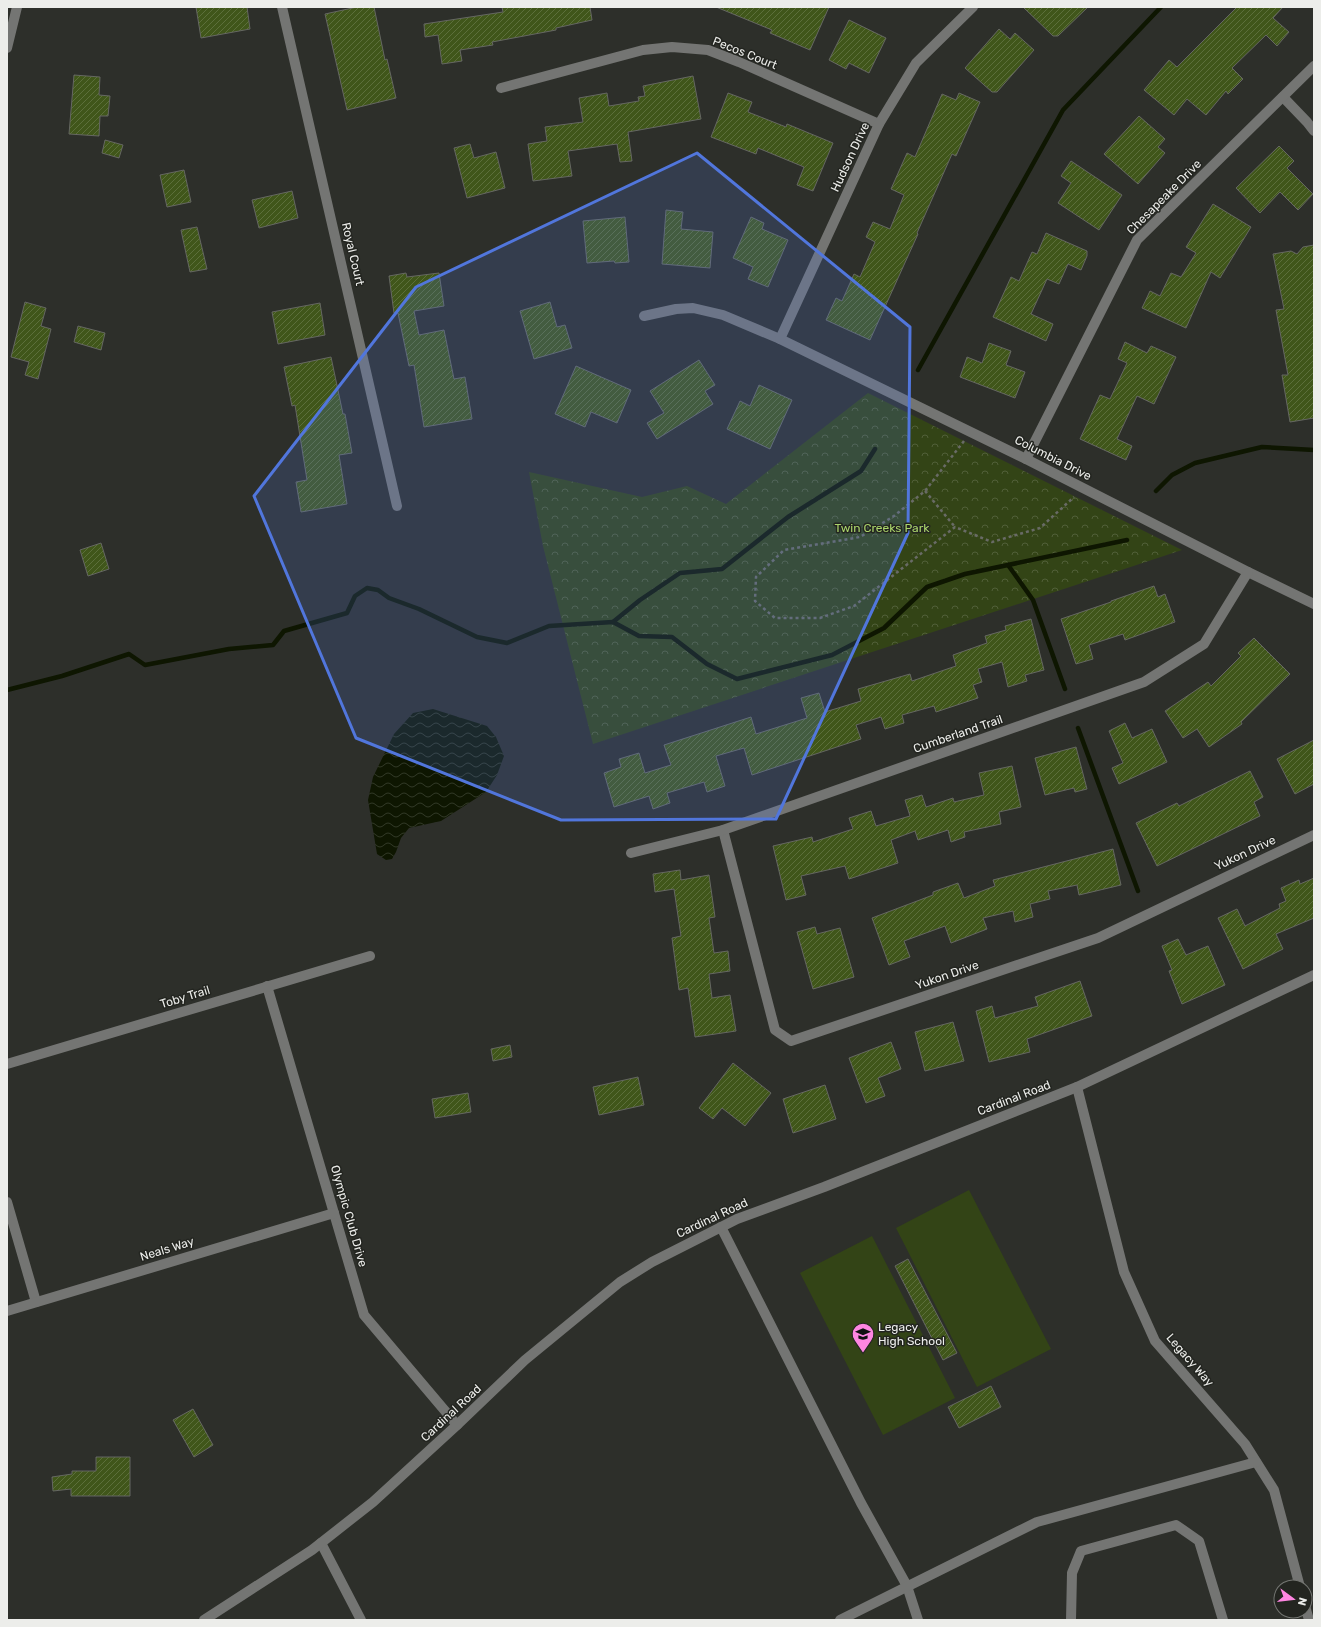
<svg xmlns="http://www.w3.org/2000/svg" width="1321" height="1627" font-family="Rubik,sans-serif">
<defs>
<pattern id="forest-crowns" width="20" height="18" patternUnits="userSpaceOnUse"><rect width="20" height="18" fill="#334416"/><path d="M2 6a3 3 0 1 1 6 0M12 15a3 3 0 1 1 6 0" fill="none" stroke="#515f38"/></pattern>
<pattern id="water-waves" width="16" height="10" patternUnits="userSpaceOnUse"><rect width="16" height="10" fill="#0e1601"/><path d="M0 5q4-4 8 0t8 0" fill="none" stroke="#313826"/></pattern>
<pattern id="building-hatch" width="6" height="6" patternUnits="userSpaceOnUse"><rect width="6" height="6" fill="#40561a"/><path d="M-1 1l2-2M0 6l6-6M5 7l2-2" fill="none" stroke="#5c6f3b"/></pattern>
</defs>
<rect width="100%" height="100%" fill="#2d2f2a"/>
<polygon fill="url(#forest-crowns)" points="868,393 1182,550 593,744 543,546 529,472 642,497 687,486 726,504"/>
<g fill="#334416">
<polygon points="969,1190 1051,1349 977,1387 896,1228"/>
<polygon points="872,1236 955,1398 883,1435 800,1273"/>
</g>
<polygon fill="url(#water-waves)" points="433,709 487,726 496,737 504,756 497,775 486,792 441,821 409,828 401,838 396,852 392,859 386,860 377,854 368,800 373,777 394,734 413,713"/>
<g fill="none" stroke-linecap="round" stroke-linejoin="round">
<g stroke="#0e1601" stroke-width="4.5">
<polyline points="918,370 1063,110 1161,7"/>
<polyline points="1156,491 1172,475 1195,463 1262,447 1314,450"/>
<polyline points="1008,565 1033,600 1065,689"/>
<polyline points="613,622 640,600 680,573 722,569 788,517 861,471 875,449"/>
<polyline points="7,690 62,676 129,654 145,665 229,649 273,645 284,631 347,613 355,596 367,588 378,590 389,598 419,609 477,637 507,643 549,626 613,622 639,636 672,637 707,664 737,679 832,655 884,628 927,587 965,574 1127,540"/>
<polyline points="1078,728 1138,891"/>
</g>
</g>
<g fill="url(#building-hatch)" stroke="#656762">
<polygon points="196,7 247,7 250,29 201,38"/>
<polygon points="357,7 374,7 385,60 387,59 396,98 347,110 325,14"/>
<polygon points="502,7 590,7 592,20 556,28 556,30 492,42 493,45 460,50 462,61 442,64 438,35 425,37 424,24 503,12"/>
<polygon points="716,7 829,7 810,50 770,33 772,30"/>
<polygon points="1023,7 1088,7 1058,36 1053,36"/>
<polygon points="1237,7 1283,7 1273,18 1289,32 1277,46 1266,35 1232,68 1243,79 1228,94 1226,91 1206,115 1187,99 1174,115 1144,90 1169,60 1177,67"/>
<polygon points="849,20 886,38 869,73 849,63 846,69 829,60"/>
<polygon points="999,29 1010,39 1015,33 1034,50 997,92 992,92 965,68"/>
<polygon points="74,75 100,77 99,95 110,96 108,116 100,116 99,136 69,134"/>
<polygon points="693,76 701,119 628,132 632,161 620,162 617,144 568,151 572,176 533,181 528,144 547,141 545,127 583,122 579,98 607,93 609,106 639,101 638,97 645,96 643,86"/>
<polygon points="728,93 752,102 748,112 786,127 787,124 833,143 813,191 797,185 804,167 758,148 756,154 711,137"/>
<polygon points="959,93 980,102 956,156 952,154 917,233 918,234 870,340 826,320 836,298 842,301 854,274 860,277 875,242 866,237 873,222 890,229 904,195 891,189 907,153 915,157 942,94 956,100"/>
<polygon points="1139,116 1165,139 1158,147 1165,153 1138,184 1104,154"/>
<polygon points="105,140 123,145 119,158 102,153"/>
<polygon points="470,144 474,158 496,152 505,188 467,198 454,148"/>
<polygon points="1279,146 1294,161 1287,168 1313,194 1298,210 1280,192 1260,213 1236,188"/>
<polygon points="1071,161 1122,195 1099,230 1058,203 1071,183 1061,176"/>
<polygon points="184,170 191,202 167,207 160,175"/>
<polygon points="292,191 298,218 259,228 252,200"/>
<polygon points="1213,204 1251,227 1220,278 1211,272 1186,328 1142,308 1150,291 1160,296 1171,273 1181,277 1196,253 1186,247"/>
<polygon points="666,210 683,212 681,229 713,232 710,268 662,264"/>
<polygon points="625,217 629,262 615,263 614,261 587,263 583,221"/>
<polygon points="751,217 764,223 762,229 788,240 768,287 748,279 753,267 733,258"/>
<polygon points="197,227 207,269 190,272 181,230"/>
<polygon points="1046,233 1087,251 1087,256 1081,270 1068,264 1059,284 1047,279 1031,314 1053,324 1046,341 993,317 1011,277 1019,281 1032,252 1037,254"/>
<polygon points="1314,245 1314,418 1290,422 1282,375 1288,375 1276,310 1284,309 1273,254 1291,251 1297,254 1303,247"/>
<polygon points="406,273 407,277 439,273 444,306 414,311 419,335 444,330 454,379 465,377 472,419 424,427 414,365 409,366 398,313 394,313 389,276"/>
<polygon points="25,302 46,308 41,326 51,329 38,379 25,375 29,362 11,357"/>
<polygon points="550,302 557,327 565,325 572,348 534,359 520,311"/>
<polygon points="320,303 325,335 278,344 272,312"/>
<polygon points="78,326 105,333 101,350 74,342"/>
<polygon points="1125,342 1147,353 1151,346 1176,357 1154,404 1137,396 1117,439 1132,446 1126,460 1080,439 1100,395 1110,399 1127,363 1118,359"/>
<polygon points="989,343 1011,351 1006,365 1025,372 1015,398 960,377 967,357 982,363"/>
<polygon points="331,357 343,414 345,414 352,453 339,455 347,504 301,512 296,482 307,480 295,405 292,406 284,367"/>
<polygon points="699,360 715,385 705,391 713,404 657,439 647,423 664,413 650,391"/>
<polygon points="576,366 631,390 617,423 591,412 585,427 555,414"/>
<polygon points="759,385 792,400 770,449 727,429 740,401 750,406"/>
<polygon points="101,543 109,569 88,576 80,550"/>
<polygon points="1154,586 1158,597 1165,594 1175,622 1125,640 1123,634 1089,645 1093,659 1076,664 1061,619 1111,602 1111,601"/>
<polygon points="1031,619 1044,670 1025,675 1027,681 1008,687 1002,662 978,669 982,682 973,685 978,698 936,712 934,706 902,715 904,723 885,729 881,717 856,725 861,739 752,775 744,748 716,756 725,786 707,792 704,782 667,793 670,803 653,809 649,796 614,807 604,773 621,767 619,759 639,753 645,773 671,765 664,745 751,717 756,734 807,718 801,698 819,693 825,712 861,701 858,689 910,674 912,681 956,666 953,655 987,643 985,636 1006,630 1005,626"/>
<polygon points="1254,638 1290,674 1241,722 1242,724 1209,747 1197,729 1183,738 1165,711 1208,682 1211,686 1241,656 1238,653"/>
<polygon points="1125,723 1132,738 1152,729 1167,762 1119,784 1112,768 1123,763 1109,731"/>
<polygon points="1314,740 1314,784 1295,794 1277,759"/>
<polygon points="1076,747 1087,789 1075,792 1074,788 1045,795 1035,758"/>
<polygon points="1012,766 1021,807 999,812 1001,824 964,832 965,837 951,842 948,830 918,840 915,831 891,840 898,863 849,879 845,866 801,876 806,895 786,900 773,846 812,837 813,842 853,829 849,818 871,811 876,826 910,816 905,800 922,795 926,807 953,798 954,802 984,795 979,773"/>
<polygon points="1250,771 1263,797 1254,802 1260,816 1157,866 1136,823 1177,803 1179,806"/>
<polygon points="1113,849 1121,885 1079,895 1077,885 1048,891 1050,899 1030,904 1033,917 1015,922 1013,911 983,918 987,929 951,943 945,926 904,941 910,957 889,965 872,918 933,895 933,892 958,883 964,898 995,886 993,880"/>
<polygon points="680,870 681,880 709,875 715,917 709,918 714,953 728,951 730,971 709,974 712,998 730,995 736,1031 695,1037 688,988 679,990 672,938 681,936 674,889 655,892 653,874"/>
<polygon points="1314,878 1314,918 1276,934 1283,949 1243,969 1218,918 1237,909 1245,926 1280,908 1279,904 1286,901 1281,888 1299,880 1300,884"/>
<polygon points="815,927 817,934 840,928 854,977 813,989 797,932"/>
<polygon points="1178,939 1186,955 1208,946 1225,985 1182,1004 1169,971 1172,970 1162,946"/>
<polygon points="1080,981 1092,1016 1027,1039 1030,1052 989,1062 976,1011 992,1006 995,1018 1038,1006 1035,997"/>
<polygon points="953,1022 964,1061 925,1071 915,1032"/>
<polygon points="891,1042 901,1069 878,1078 885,1096 866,1103 849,1058"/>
<polygon points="510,1045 512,1057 493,1061 491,1049"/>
<polygon points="733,1063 771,1093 745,1126 722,1108 713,1119 699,1108"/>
<polygon points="638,1077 644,1105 599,1115 593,1087"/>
<polygon points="825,1085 836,1119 793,1133 783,1099"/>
<polygon points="468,1093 471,1112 435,1118 432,1099"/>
<polygon points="908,1259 957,1353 943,1360 895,1266"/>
<polygon points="991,1386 1001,1407 959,1428 948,1407"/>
<polygon points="193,1409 213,1445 194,1457 173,1420"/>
<polygon points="96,1457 130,1457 130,1496 71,1496 71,1489 53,1491 52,1477 72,1474 72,1471 96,1471"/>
</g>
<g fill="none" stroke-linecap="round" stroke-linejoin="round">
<g stroke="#696b66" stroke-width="2.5" stroke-dasharray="3 3" stroke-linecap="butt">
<polyline points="964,441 925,491 894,516 860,537 784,550 756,577 755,601 775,618 820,618 854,606 955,527 992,542 1040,528 1074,497"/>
<polyline points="925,491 955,527"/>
</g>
<g stroke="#747573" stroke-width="10">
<polyline points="282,7 397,506"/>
<polyline points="7,48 17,7"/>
<polyline points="501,88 643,50 672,47 708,50 739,62 879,124"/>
<polyline points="1283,97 1307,122 1314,131"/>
<polyline points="644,316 676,309 693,308 723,315 780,339 1026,459 1248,572 1314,604"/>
<polyline points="780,339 879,124 916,63 973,7"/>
<polyline points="1026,459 1137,240 1314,66"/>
<polyline points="723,830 775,1030 791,1041 1098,938 1314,835"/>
<polyline points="631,853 723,830 1144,682 1204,644 1248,572"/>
<polyline points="267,986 364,1315 457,1425"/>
<polyline points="7,1064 370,956"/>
<polyline points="1077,1087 1124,1272 1155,1341 1245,1444 1274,1490 1300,1587"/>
<polyline points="7,1202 36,1302"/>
<polyline points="721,1227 861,1503 907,1586 918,1620"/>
<polyline points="7,1311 334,1213"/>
<polyline points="321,1543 361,1620"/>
<polyline points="1305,1606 1309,1620"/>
<polyline points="204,1620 312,1550 373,1502 457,1425 525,1360 620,1282 652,1262 737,1219 824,1187 1077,1087 1314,975"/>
<polyline points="840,1620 1037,1522 1256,1462"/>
<polyline points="1071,1620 1072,1573 1081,1551 1176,1525 1199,1541 1223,1620"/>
</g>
</g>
<path fill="#5176dc" fill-opacity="0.2" stroke="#5176dc" stroke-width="3" stroke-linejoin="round" d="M697,153l213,174 -2,206 -132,286 -215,1 -205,-82 -102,-242 162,-209z"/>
<defs>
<g id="school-pin" transform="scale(1.15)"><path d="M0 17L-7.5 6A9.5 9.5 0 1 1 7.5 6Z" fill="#fe86e1" stroke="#232520"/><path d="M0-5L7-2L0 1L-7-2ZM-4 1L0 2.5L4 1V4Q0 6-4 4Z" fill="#111"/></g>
</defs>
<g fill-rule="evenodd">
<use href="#school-pin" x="863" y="1334"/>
</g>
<g text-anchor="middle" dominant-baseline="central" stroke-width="3" stroke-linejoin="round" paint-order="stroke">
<g font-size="12" fill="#ecedea" stroke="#232520">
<text transform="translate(745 53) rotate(22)">Pecos Court</text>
<text transform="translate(850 157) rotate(-65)">Hudson Drive</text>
<text transform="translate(1164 197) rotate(-45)">Chesapeake Drive</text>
<text transform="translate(353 254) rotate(77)">Royal Court</text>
<text transform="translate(1053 458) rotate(27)">Columbia Drive</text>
<text transform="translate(958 734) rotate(-19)">Cumberland Trail</text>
<text transform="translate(1245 853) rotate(-25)">Yukon Drive</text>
<text transform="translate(947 975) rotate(-19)">Yukon Drive</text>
<text transform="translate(185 997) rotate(-17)">Toby Trail</text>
<text transform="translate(1014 1098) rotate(-21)">Cardinal Road</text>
<text transform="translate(349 1216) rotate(74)">Olympic Club Drive</text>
<text transform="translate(712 1218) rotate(-25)">Cardinal Road</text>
<text transform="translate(167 1249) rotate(-17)">Neals Way</text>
<text transform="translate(1190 1360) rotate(49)">Legacy Way</text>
<text transform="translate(451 1413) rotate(-43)">Cardinal Road</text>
</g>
<g font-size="12" fill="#abd56b" stroke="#232520">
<text x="882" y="528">Twin Creeks Park</text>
</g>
<g font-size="12" fill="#ecedea" stroke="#232520" text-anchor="start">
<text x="878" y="1327">Legacy<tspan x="878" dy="14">High School</tspan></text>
</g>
</g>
<rect width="1321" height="1627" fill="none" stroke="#ecedea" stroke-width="16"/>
<g transform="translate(1293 1599) rotate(105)"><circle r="19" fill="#232520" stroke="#737571"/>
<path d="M0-3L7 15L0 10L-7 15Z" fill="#fe86e1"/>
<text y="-6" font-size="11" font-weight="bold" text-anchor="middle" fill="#ecedea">N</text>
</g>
</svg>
